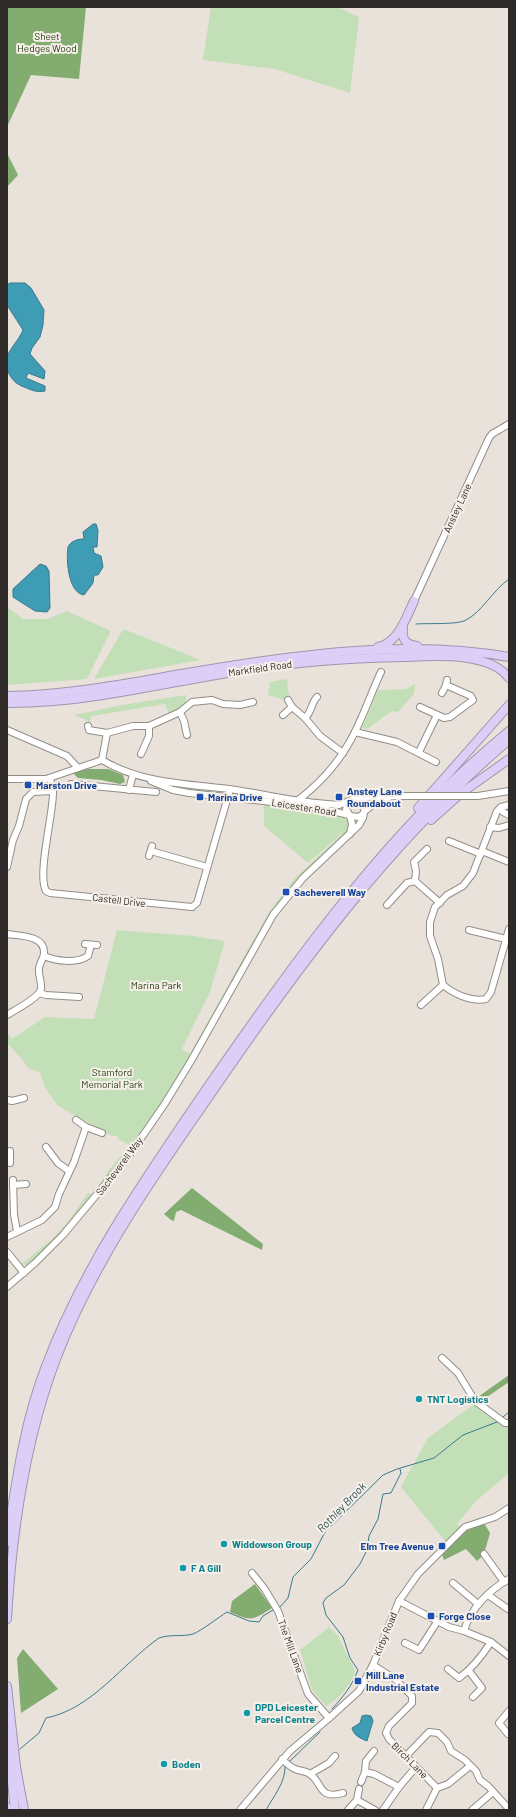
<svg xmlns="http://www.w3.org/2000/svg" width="516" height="1817" font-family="Barlow,sans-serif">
<rect width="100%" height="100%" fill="#e9e2db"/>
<g fill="#c3dfb7">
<polygon points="211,7 338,7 359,17 350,93 275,69 203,60"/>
<polygon points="7,607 23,619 48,619 67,611 111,631 87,679 7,685"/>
<polygon points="126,630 201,660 94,679 122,631"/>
<polygon points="287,679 289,697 285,700 268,695 270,682"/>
<polygon points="415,684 414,694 398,712 392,711 367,729 362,728 378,690 406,689"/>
<path d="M186,695c2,14 -7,14 -17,19l-4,-10 -73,12 -3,8 -2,-4 -13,-5 48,-10z"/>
<path d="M270,804l5,2c14,1 67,5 75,16l-1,8c-27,26 -56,52 -78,83 -11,16 -19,34 -28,50 -19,34 -37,68 -56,101 -44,73 -96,143 -159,201h-5l-3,-2h3l29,-24 15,-16 21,-30 5,2 15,-24 22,-26 -11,-5 -2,-4h-5l-54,-30 -12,-17 -6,-16 -12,-5 -7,-10 -14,-15v-11l5,7 33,-22 49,2 23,-89 76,6 32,5 -15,51 -28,57 8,5 79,-142 25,-33 47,-44 1,-8 -2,8 -32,28 -44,-37v-18l-1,-1 2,-2z"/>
<polygon points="473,1405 503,1424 509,1425 509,1473 476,1501 457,1524 461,1528 445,1541 401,1487 428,1438"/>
<path d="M329,1627l9,9 17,35c-4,15 -16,27 -29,35l-14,-16 -12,-40z"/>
</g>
<g fill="#83ac71">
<polygon points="7,7 86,7 79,79 31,75 7,127"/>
<polygon points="7,153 18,175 7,187"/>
<polygon points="88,769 108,769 123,775 125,782 120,784 101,780 78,778 73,773"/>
<polygon points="192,1188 263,1244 262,1250 181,1210 176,1212 174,1221 171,1220 164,1214"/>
<polygon points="509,1375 509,1382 478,1403 475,1399"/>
<polygon points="484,1523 490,1533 484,1554 477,1561 466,1549 444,1560 441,1552 464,1529"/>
<path d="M255,1584l17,24c-19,12 -20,14 -42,4l2,-11z"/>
<polygon points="23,1649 58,1689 21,1713 17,1658"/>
</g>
<g fill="#3f9cb5" stroke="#3a7a8b">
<path d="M10,283h15l6,5 13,22 -1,15 -3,12 -8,11 -2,6 15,17 -1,8 -16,-6 -2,5 19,8v5c-7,2 -14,-1 -21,-4 -12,-4 -20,-17 -17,-30 3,-9 12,-17 16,-27l-16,-25v-20z"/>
<path d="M93,524h3l2,6 -1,17h-4l1,6 7,3 2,11 -5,8h-4l-1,8 -9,12c-16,-2 -18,-36 -16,-48 3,-6 9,-8 16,-8l-1,-7z"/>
<polygon points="40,564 46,566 49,571 50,608 47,612 35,611 13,597 13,589"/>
<path d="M366,1715l5,1 2,5 -6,20c-7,-3 -13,-5 -15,-13l8,-5 2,-7z"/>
</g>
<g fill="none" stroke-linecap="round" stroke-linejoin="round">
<g stroke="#3a7a8b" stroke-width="1">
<path d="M416,624c10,-1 42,1 50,-4 16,-8 27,-30 43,-41"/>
<polyline points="503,1417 509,1412"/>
<polyline points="280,1607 288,1598 293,1577 311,1559 325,1532 383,1475 397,1469 434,1458 463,1435 497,1422"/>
<path d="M332,1709c11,-12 20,-23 26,-39l-8,-12 -7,-21 -17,-22 -3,-12 3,-5 18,-13 16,-21 7,-14 2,-14 9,-17 5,-25 8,-1 10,-20 -1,-4"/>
<path d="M20,1749l19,-16 7,-15c46,-9 76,-54 113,-80 11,-4 23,-1 34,-4 8,-3 26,-17 34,-22l22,9 10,1 4,-6 10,-6"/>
<polyline points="290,1761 320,1732"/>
<path d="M266,1810c7,-13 20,-28 19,-44"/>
</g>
<g stroke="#938d86" stroke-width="8">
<g id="minor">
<polyline points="414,601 489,438 492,434 509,424"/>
<polyline points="442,693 446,685"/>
<polyline points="288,700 292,707 305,718 320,736 343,753"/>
<polyline points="420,707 444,718 450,717 473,700 471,696 446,685 447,680"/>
<polyline points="180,712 184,721 187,735"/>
<polyline points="283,715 292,707"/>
<path d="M305,718c7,-6 6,-15 12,-21"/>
<polyline points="88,726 89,730 107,733 133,726 149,726 180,712 192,702 212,700 223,704 240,705 253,702"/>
<polyline points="7,730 67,756 78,768"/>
<polyline points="355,732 397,742 436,762"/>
<polyline points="419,752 437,715"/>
<polyline points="141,754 149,736 149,726"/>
<polyline points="102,760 107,733"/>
<path d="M50,778c1,5 3,10 3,15 0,22 -16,82 -7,98l4,2 142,14"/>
<path d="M7,779h39l56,-19c38,23 84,24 127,29 29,4 58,11 87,14l23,2 15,-6 11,-2 42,-1"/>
<polyline points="151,781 173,790 189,793 299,805"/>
<polyline points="71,784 156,792"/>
<polyline points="129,790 133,774"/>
<polyline points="478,796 509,791"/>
<path d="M297,801c21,-16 39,-35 52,-58 13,-22 21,-48 32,-71"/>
<polyline points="348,802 346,809 350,816 359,817 364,813"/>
<path d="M509,805l-8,2 -4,4 -24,62 -10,13 -16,9 -12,12 -5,15v14l8,23 5,26c11,9 28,17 43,14l5,-7 18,-63"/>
<polyline points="310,806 349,815"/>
<polyline points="365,811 375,803 388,798"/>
<polyline points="503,812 509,815"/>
<polyline points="490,827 499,828 509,825"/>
<polyline points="350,834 352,824 350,816"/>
<polyline points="449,841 481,854"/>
<polyline points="427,849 414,862 416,871 415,881 440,903"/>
<polyline points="151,851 207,867"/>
<polyline points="482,851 509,862"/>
<polyline points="149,856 152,846"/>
<polyline points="7,867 13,840 19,826 26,799 33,792 53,791"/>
<polyline points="387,905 407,883 415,881"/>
<polyline points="192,907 197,903 229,793"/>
<polyline points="469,930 506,939"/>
<path d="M7,934c12,2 38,1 37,19 0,5 -4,9 -5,15 -1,7 3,14 2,21 -2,9 -26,21 -34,26"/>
<polyline points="85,944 97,945"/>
<path d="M44,956c12,5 32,8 44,0l3,-11"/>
<polyline points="39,993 46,995 79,997"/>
<polyline points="421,1005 443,985"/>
<polyline points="8,1100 12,1101 24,1098"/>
<polyline points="76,1120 86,1127 102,1133"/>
<polyline points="46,1147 58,1163 69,1171"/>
<polyline points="10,1151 10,1163"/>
<polyline points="13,1180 14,1215 17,1231"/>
<polyline points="13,1185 26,1184"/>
<polyline points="7,1237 42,1220 55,1207 59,1194 74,1162 86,1127"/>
<polyline points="7,1252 24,1273"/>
<polyline points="7,1287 35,1263 63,1235 128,1157 164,1105 191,1061 273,915 303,878 359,825 363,818 365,806 361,800 357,798"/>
<polyline points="442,1358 458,1373 475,1401 505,1423 509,1423"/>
<polyline points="484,1554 504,1582"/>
<polyline points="252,1573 264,1588 278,1611 308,1694 329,1718"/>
<polyline points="453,1583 478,1604"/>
<polyline points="488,1595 508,1609"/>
<polyline points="399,1601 449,1627 464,1631 491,1642 509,1656"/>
<path d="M464,1631c6,-22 25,-41 45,-52"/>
<polyline points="405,1643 419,1650 437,1622"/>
<polyline points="373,1665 395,1679 412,1696 412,1703 389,1726 386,1733 389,1739 437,1788"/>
<path d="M448,1669l11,9c14,-10 23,-22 32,-36"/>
<polyline points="469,1671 482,1688 473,1697"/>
<polyline points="508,1734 499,1723 509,1711"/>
<polyline points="406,1756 429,1732 438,1733 447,1742 451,1751 465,1760 476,1771 480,1780 488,1786 509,1809"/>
<path d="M282,1759c4,4 8,8 13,10 5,2 11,2 15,5 13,9 8,26 33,19"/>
<polyline points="365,1772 374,1774 399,1787"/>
<polyline points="310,1774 329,1763 335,1756"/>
<polyline points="361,1782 365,1772 366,1761 374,1751"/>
<polyline points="437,1788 448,1784 470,1766"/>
<polyline points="357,1800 375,1810"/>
<polyline points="240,1810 290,1751 327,1720 359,1691 373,1665 399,1601 418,1574 465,1527 495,1517 509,1508"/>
<polyline points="348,1810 357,1800 359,1789"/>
<polyline points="383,1810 399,1787 416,1767"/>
<polyline points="426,1810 437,1788"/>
<polyline points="472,1810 493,1792"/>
</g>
</g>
<g stroke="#9f95af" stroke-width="10">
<g id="highway">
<path d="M403,625c-1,13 0,19 14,21"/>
<path d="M378,647c20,-4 28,-29 36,-46"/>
<path d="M7,696c59,-1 116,-12 174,-22 104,-18 223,-36 328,-17"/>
<path d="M7,703c32,0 64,-3 96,-8 53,-8 105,-20 158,-27 47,-7 95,-10 142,-11 30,-1 86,-6 106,21"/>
<polyline points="418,808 509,705"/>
<polyline points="431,820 460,794 509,759"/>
<path d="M7,1542c9,-59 17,-120 39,-176 38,-101 101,-190 161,-278 89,-128 181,-258 302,-357"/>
<path d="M7,1619c5,-87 18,-178 49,-260 36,-94 95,-179 152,-261 88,-129 182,-257 301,-358"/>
<polyline points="7,1686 16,1767 24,1810"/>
<polyline points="7,1736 15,1810"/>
<polyline points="7,1807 7,1810"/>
</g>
</g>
<use href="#minor" stroke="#fff" stroke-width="6"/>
<use href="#highway" stroke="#dccef7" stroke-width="8"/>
<g stroke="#938d86" stroke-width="8" stroke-linecap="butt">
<polyline id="minor-bridge" points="407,796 478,796"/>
</g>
<use href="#minor-bridge" stroke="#fff" stroke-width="6"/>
</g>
<g fill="#1a4fb4" stroke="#f6f0e8" stroke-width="1.5">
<rect x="24" y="781" width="8" height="8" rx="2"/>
<rect x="196" y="793" width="8" height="8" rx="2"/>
<rect x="335" y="793" width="8" height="8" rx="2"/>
<rect x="282" y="888" width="8" height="8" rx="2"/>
<rect x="438" y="1542" width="8" height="8" rx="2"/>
<rect x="427" y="1612" width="8" height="8" rx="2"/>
<rect x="354" y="1677" width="8" height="8" rx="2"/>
</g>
<g fill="#0f9aa8" stroke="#f6f0e8" stroke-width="1.5">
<circle cx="419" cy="1399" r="4"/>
<circle cx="224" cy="1544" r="4"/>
<circle cx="183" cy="1568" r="4"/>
<circle cx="247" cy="1713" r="4"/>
<circle cx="164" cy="1764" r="4"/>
</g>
<g text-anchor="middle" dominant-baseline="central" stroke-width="4" stroke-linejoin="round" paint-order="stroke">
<g font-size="10" fill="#1c370d" stroke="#f6f0e8">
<text x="47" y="36">Sheet<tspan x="47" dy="12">Hedges Wood</tspan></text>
<text x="156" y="985">Marina Park</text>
<text x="112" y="1072">Stamford<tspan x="112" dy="12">Memorial Park</tspan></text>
</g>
<g font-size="10" fill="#2d2a28" stroke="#f6f0e8">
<text transform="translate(457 508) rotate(-65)">Anstey Lane</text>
<text transform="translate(260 668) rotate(-8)">Markfield Road</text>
<text transform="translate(304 807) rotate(9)">Leicester Road</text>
<text transform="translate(119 900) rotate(7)">Castell Drive</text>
<text transform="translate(119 1166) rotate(-53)">Sacheverell Way</text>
<text transform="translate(385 1634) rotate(-68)">Kirby Road</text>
<text transform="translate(291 1646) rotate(70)">The Mill Lane</text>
<text transform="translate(410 1760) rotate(45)">Birch Lane</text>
</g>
<g font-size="10" font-weight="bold" fill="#164399" stroke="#f6f0e8" text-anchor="start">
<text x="36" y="785">Marston Drive</text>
<text x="347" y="791">Anstey Lane<tspan x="347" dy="12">Roundabout</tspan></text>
<text x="208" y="797">Marina Drive</text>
<text x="294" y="892">Sacheverell Way</text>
<text x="434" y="1546" text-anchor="end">Elm Tree Avenue</text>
<text x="439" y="1616">Forge Close</text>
<text x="366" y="1675">Mill Lane<tspan x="366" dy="12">Industrial Estate</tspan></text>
</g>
<g font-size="10" font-weight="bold" fill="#0d838f" stroke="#f6f0e8" text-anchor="start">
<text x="427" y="1399">TNT Logistics</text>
<text x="232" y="1544">Widdowson Group</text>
<text x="191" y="1568">F A Gill</text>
<text x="255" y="1707">DPD Leicester<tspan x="255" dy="12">Parcel Centre</tspan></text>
<text x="172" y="1764">Boden</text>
</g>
<g font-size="11" font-style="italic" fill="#214955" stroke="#f6f0e8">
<text transform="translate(341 1507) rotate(-46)">Rothley Brook</text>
</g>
</g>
<rect width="516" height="1817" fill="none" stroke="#2d2a28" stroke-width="16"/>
</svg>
